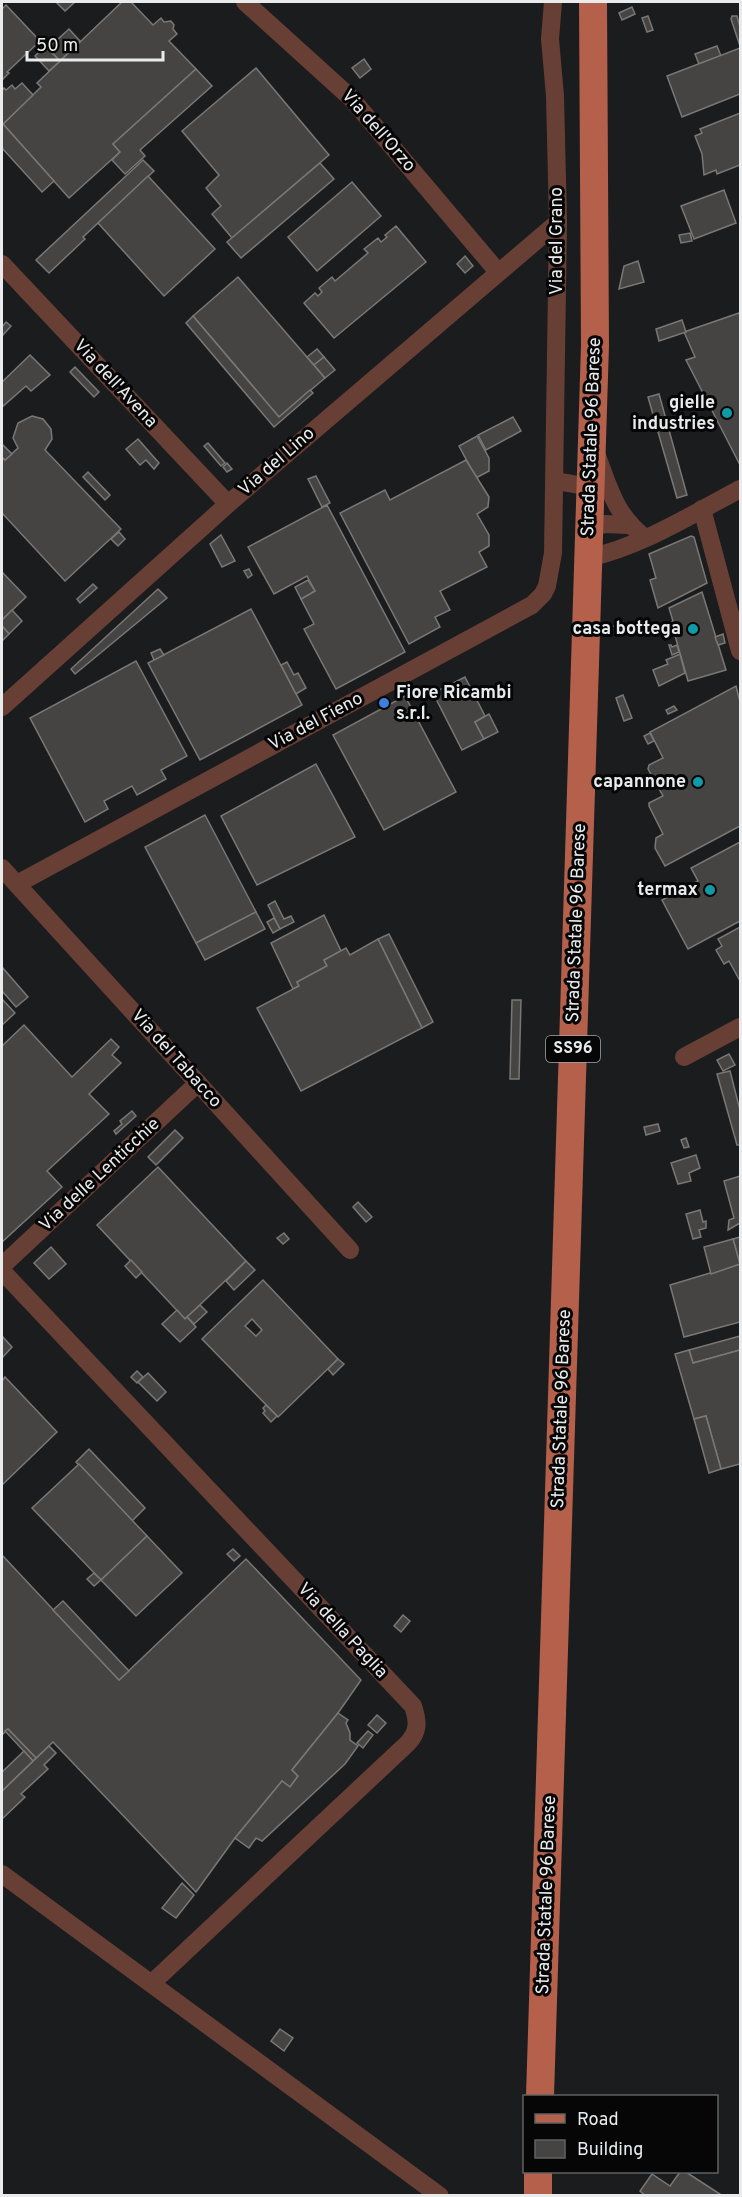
<svg xmlns="http://www.w3.org/2000/svg" width="742" height="2197" font-family="Overpass,sans-serif">
<rect width="100%" height="100%" fill="#1a1c1e"/>
<g fill="#464442" stroke="#7a7876" stroke-width="1.5" fill-rule="evenodd">
<polygon points="56,2 75,2 65,11"/>
<polygon points="122,2 131,2 153,25 161,18 164,22 171,21 174,25 173,29 177,34 169,41 196,69 113,144 120,152 69,198 3,124 41,87 37,83"/>
<polygon points="6,5 40,41 7,72 9,73 2,80 2,9"/>
<polygon points="632,7 635,14 622,20 619,13"/>
<polygon points="648,16 653,30 647,32 642,18"/>
<polygon points="732,16 737,16 740,27 740,46 731,19"/>
<polygon points="69,29 80,41 60,61 48,48"/>
<polygon points="45,46 60,61 49,71 35,56"/>
<polygon points="717,46 721,56 699,64 695,54"/>
<polygon points="740,48 740,94 682,117 667,76"/>
<polygon points="364,59 371,69 360,78 352,68"/>
<polygon points="256,68 329,155 232,238 212,214 221,206 206,188 219,175 182,131"/>
<polygon points="196,69 212,86 140,150 145,156 125,174 112,160 120,152 113,144"/>
<polygon points="22,83 33,95 3,124 54,181 42,192 2,148 2,91 4,88 6,90 12,85 15,89"/>
<polygon points="740,113 740,165 717,174 716,170 704,175 702,154 695,136 702,133 700,129"/>
<polygon points="143,160 154,171 83,237 85,239 49,273 36,260"/>
<polygon points="320,163 334,179 241,258 227,242"/>
<polygon points="148,176 215,249 164,296 98,223"/>
<polygon points="352,182 381,216 317,271 288,237"/>
<polygon points="724,190 736,223 694,239 681,206"/>
<polygon points="396,226 426,262 334,338 304,303 315,293 318,296 322,292 319,288 332,277 335,281 368,253 364,249 378,238 381,242 387,237 385,235"/>
<polygon points="690,233 692,241 681,243 679,235"/>
<polygon points="465,256 473,266 465,273 457,264"/>
<polygon points="638,261 644,282 619,289 624,266"/>
<polygon points="238,277 325,378 279,417 193,316"/>
<polygon points="739,313 740,316 740,465 686,360 695,357 684,332"/>
<polygon points="193,316 279,417 310,390 313,393 274,427 186,323"/>
<polygon points="682,320 686,332 659,341 656,329"/>
<polygon points="6,322 11,326 2,336 2,327"/>
<polygon points="317,349 324,357 314,365 307,357"/>
<polygon points="30,355 50,375 31,391 26,386 2,407 2,382"/>
<polygon points="324,357 335,370 325,378 314,365"/>
<polygon points="75,367 99,392 94,397 70,372"/>
<polygon points="659,394 687,495 677,498 648,397"/>
<polygon points="32,416 43,419 51,429 52,439 45,450 121,529 65,581 2,513 2,457 5,460 18,448 13,438 18,423"/>
<polygon points="513,417 521,431 486,450 478,435"/>
<polygon points="477,436 489,458 489,471 476,478 459,446"/>
<polygon points="138,439 159,463 154,469 146,460 140,465 126,449"/>
<polygon points="208,443 225,463 221,466 204,446"/>
<polygon points="2,444 12,454 5,460 2,457"/>
<polygon points="466,460 489,497 488,507 477,514 489,535 489,546 479,552 487,567 440,591 450,610 435,617 440,627 409,644 340,513 385,490 390,500"/>
<polygon points="227,463 232,469 227,472 223,467"/>
<polygon points="88,472 110,495 105,500 83,477"/>
<polygon points="316,476 330,503 322,507 308,479"/>
<polygon points="327,505 405,652 336,689 304,629 314,624 301,599 315,591 307,576 274,594 248,547"/>
<polygon points="119,532 125,539 118,546 111,539"/>
<polygon points="221,535 235,561 222,567 210,544"/>
<polygon points="691,536 694,537 707,583 658,608 650,580 656,578 649,554"/>
<polygon points="249,569 252,575 248,578 244,571"/>
<polygon points="2,572 26,597 2,620"/>
<polygon points="308,580 315,591 301,599 295,587"/>
<polygon points="93,584 97,588 80,603 77,599"/>
<polygon points="158,589 167,598 75,674 71,669"/>
<polygon points="702,592 726,670 688,681 671,622 673,621 669,608"/>
<polygon points="251,609 302,705 200,760 148,663"/>
<polygon points="12,610 22,621 9,634 2,626 2,620"/>
<polygon points="623,622 625,627 617,631 614,626"/>
<polygon points="2,626 9,634 2,641"/>
<polygon points="723,634 725,643 718,645 715,637"/>
<polygon points="669,645 671,645 672,647 677,645 679,652 672,655"/>
<polygon points="160,649 164,655 154,660 151,653"/>
<polygon points="680,654 685,673 659,686 653,670 668,664 666,660"/>
<polygon points="136,661 187,756 161,770 166,779 137,795 132,786 104,801 108,809 85,822 30,718"/>
<polygon points="287,662 294,675 298,673 306,688 296,694 281,665"/>
<polygon points="465,677 485,716 475,722 484,739 462,750 433,693"/>
<polygon points="736,686 740,702 740,826 665,866 655,848 656,838 663,834 649,806 649,803 663,796 648,769 649,765 663,758 650,732"/>
<polygon points="623,695 632,718 624,721 616,698"/>
<polygon points="405,696 456,792 384,830 333,735"/>
<polygon points="674,706 677,710 668,714 666,710"/>
<polygon points="489,714 498,732 484,739 475,722"/>
<polygon points="650,733 654,741 648,744 644,736"/>
<polygon points="316,764 355,837 257,885 221,816"/>
<polygon points="205,815 256,912 196,943 145,847"/>
<polygon points="740,842 740,921 688,949 662,900 698,881 691,868"/>
<polygon points="275,901 284,919 291,916 294,922 280,929 268,905"/>
<polygon points="256,912 265,929 205,960 196,943"/>
<polygon points="324,915 341,951 324,960 327,966 297,982 299,986 293,989 271,943"/>
<polygon points="274,918 280,929 273,933 267,922"/>
<polygon points="740,927 740,981 729,961 724,964 716,950 722,946 718,939"/>
<polygon points="389,934 433,1022 422,1028 378,939"/>
<polygon points="378,939 422,1028 301,1091 257,1008 299,986 297,982 327,966 324,960 346,948 350,955"/>
<polygon points="2,967 28,997 16,1007 2,991"/>
<polygon points="2,999 15,1013 2,1025"/>
<polygon points="512,1000 521,1000 519,1079 510,1079"/>
<polygon points="24,1025 72,1077 111,1039 119,1047 112,1055 121,1063 89,1094 109,1114 47,1171 62,1187 2,1242 2,1046"/>
<polygon points="729,1054 735,1065 723,1071 717,1060"/>
<polygon points="730,1071 740,1110 740,1145 737,1145 717,1074"/>
<polygon points="132,1111 136,1116 116,1134 114,1131 122,1124 120,1121"/>
<polygon points="658,1124 660,1131 646,1135 644,1127"/>
<polygon points="175,1130 183,1138 156,1165 148,1157"/>
<polygon points="686,1138 689,1147 684,1148 681,1140"/>
<polygon points="696,1155 700,1168 689,1173 691,1181 678,1184 671,1163"/>
<polygon points="158,1167 246,1261 185,1319 97,1225"/>
<polygon points="740,1176 740,1223 728,1230 729,1220 734,1218 724,1181"/>
<polygon points="358,1202 372,1217 366,1222 353,1207"/>
<polygon points="700,1210 703,1222 706,1221 706,1228 699,1230 701,1237 693,1239 686,1214"/>
<polygon points="284,1233 289,1239 283,1244 277,1238"/>
<polygon points="740,1237 740,1322 684,1337 670,1285 740,1264 733,1239"/>
<polygon points="733,1239 740,1264 711,1274 704,1247"/>
<polygon points="51,1247 66,1264 49,1279 34,1263"/>
<polygon points="131,1260 142,1272 136,1278 125,1266"/>
<polygon points="246,1261 255,1270 234,1290 226,1281"/>
<path d="M263,1280l75,79 -60,58 -76,-78zM252,1319l10,11 -6,6 -11,-10z"/>
<polygon points="200,1305 207,1312 194,1324 187,1317"/>
<polygon points="177,1310 185,1319 187,1317 196,1327 180,1342 162,1324"/>
<polygon points="2,1336 12,1347 2,1358"/>
<polygon points="740,1336 740,1350 693,1363 689,1350"/>
<polygon points="689,1350 693,1363 740,1350 740,1464 721,1469 706,1416 694,1419 675,1354"/>
<polygon points="338,1359 344,1364 333,1375 328,1369"/>
<polygon points="137,1371 143,1377 137,1383 131,1377"/>
<polygon points="148,1373 166,1392 157,1401 138,1382"/>
<polygon points="5,1377 57,1432 2,1485 2,1381"/>
<polygon points="266,1405 277,1416 271,1422 263,1413 265,1411 263,1408"/>
<polygon points="706,1416 721,1469 709,1473 694,1419"/>
<polygon points="89,1449 145,1508 132,1521 76,1462"/>
<polygon points="79,1464 147,1536 101,1580 32,1508"/>
<polygon points="147,1536 182,1573 136,1616 101,1580"/>
<polygon points="233,1549 240,1556 234,1561 227,1554"/>
<polygon points="2,1555 119,1680 246,1559 361,1680 338,1713 292,1770 298,1776 290,1787 282,1781 235,1838 196,1892 53,1742 36,1758 8,1729 2,1735"/>
<polygon points="94,1573 101,1580 94,1586 87,1579"/>
<polygon points="63,1601 129,1671 119,1680 53,1610"/>
<polygon points="403,1615 410,1621 401,1632 394,1626"/>
<polygon points="338,1713 348,1720 346,1723 350,1733 350,1740 358,1746 345,1764 262,1841 256,1838 249,1848 235,1838 282,1781 290,1787 298,1776 292,1770"/>
<polygon points="377,1715 386,1723 377,1733 368,1725"/>
<polygon points="8,1729 36,1758 33,1761 5,1731"/>
<polygon points="368,1731 373,1735 363,1748 357,1743"/>
<polygon points="49,1746 56,1753 44,1765 48,1769 21,1794 25,1797 2,1819 2,1791"/>
<polygon points="24,1751 33,1761 2,1791 2,1772"/>
<polygon points="182,1883 194,1895 176,1918 162,1908"/>
<polygon points="280,2029 293,2038 284,2051 271,2041"/>
<polygon points="680,2172 686,2172 723,2196 646,2196 640,2191 652,2174 670,2186"/>
</g>
<g fill="none" stroke-linecap="round" stroke-linejoin="round">
<g stroke="#683f35" stroke-width="18">
<polyline points="245,2 351,98 498,272"/>
<polyline points="2,264 228,504"/>
<path d="M597,456c13,34 18,58 48,82"/>
<polyline points="556,481 590,487"/>
<polyline points="702,509 740,651"/>
<polyline points="589,528 605,524 629,525"/>
<path d="M588,558c54,-12 103,-43 152,-69"/>
<polyline points="2,707 228,504 558,222"/>
<polyline points="2,868 350,1250"/>
<polyline points="17,884 532,605 543,594 547,586 553,553 558,222 555,96 550,39 553,2"/>
<polyline points="684,1057 740,1027"/>
<polyline points="2,1266 198,1083"/>
<path d="M2,1271l411,435c5,15 6,25 -5,37l-256,240"/>
<polyline points="2,1874 440,2196"/>
</g>
<g stroke="#b4604b" stroke-width="28">
<polyline points="540,2096 595,345 593,2"/>
<polyline points="538,2196 538,2172"/>
</g>
</g>
<g fill="#0f9aa8" stroke="#060607" stroke-width="2">
<circle cx="727" cy="413" r="6"/>
<circle cx="693" cy="629" r="6"/>
<circle cx="698" cy="782" r="6"/>
<circle cx="710" cy="890" r="6"/>
</g>
<circle fill="#3f7fe0" stroke="#060607" stroke-width="2" cx="384" cy="703" r="6"/>
<g text-anchor="middle" dominant-baseline="central" stroke-width="6" stroke-linejoin="round" paint-order="stroke">
<rect fill="#060607" stroke="#a6a6a7" stroke-width="1.5" x="546" y="1036" width="54" height="26" rx="4.5"/>
<g font-size="16" font-weight="bold" fill="#eaebec">
<text x="573" y="1049">SS96</text>
</g>
<g font-size="18" fill="#eaebec" stroke="#060607">
<text transform="translate(378 131) rotate(49)">Via dell'Orzo</text>
<text transform="translate(557 241) rotate(-90)">Via del Grano</text>
<text transform="translate(115 384) rotate(47)">Via dell'Avena</text>
<text transform="translate(592 437) rotate(-88)">Strada Statale 96 Barese</text>
<text transform="translate(277 462) rotate(-41)">Via del Lino</text>
<text transform="translate(316 722) rotate(-28)">Via del Fieno</text>
<text transform="translate(577 923) rotate(-88)">Strada Statale 96 Barese</text>
<text transform="translate(176 1059) rotate(48)">Via del Tabacco</text>
<text transform="translate(100 1175) rotate(-43)">Via delle Lenticchie</text>
<text transform="translate(562 1409) rotate(-88)">Strada Statale 96 Barese</text>
<text transform="translate(342 1631) rotate(47)">Via della Paglia</text>
<text transform="translate(547 1895) rotate(-88)">Strada Statale 96 Barese</text>
</g>
<g font-size="18" font-weight="bold" fill="#eaebec" stroke="#060607" text-anchor="end">
<text x="715" y="403">gielle<tspan x="715" dy="21">industries</tspan></text>
<text x="681" y="629">casa bottega</text>
<text x="396" y="693" text-anchor="start">Fiore Ricambi<tspan x="396" dy="21">s.r.l.</tspan></text>
<text x="686" y="782">capannone</text>
<text x="698" y="890">termax</text>
</g>
</g>
<rect width="742" height="2197" fill="none" stroke="#eaebec" stroke-width="6"/>
<rect x="523" y="2095" width="195" height="78" fill="#060607" stroke="#616263" stroke-width="1.5"/>
<rect x="535" y="2114" width="30" height="9" fill="#b4604b" stroke="#616263" stroke-width="1.5"/>
<text x="577" y="2125" font-size="18" fill="#eaebec">Road</text>
<rect x="535" y="2140" width="30" height="18" fill="#464442" stroke="#616263" stroke-width="1.5"/>
<text x="577" y="2155" font-size="18" fill="#eaebec">Building</text>
<path d="M27 51v9h136v-9" fill="none" stroke="#eaebec" stroke-width="3"/>
<text x="36" y="51" font-size="18" fill="#eaebec" stroke="#060607" stroke-width="4.5" paint-order="stroke">50 m</text>
</svg>
